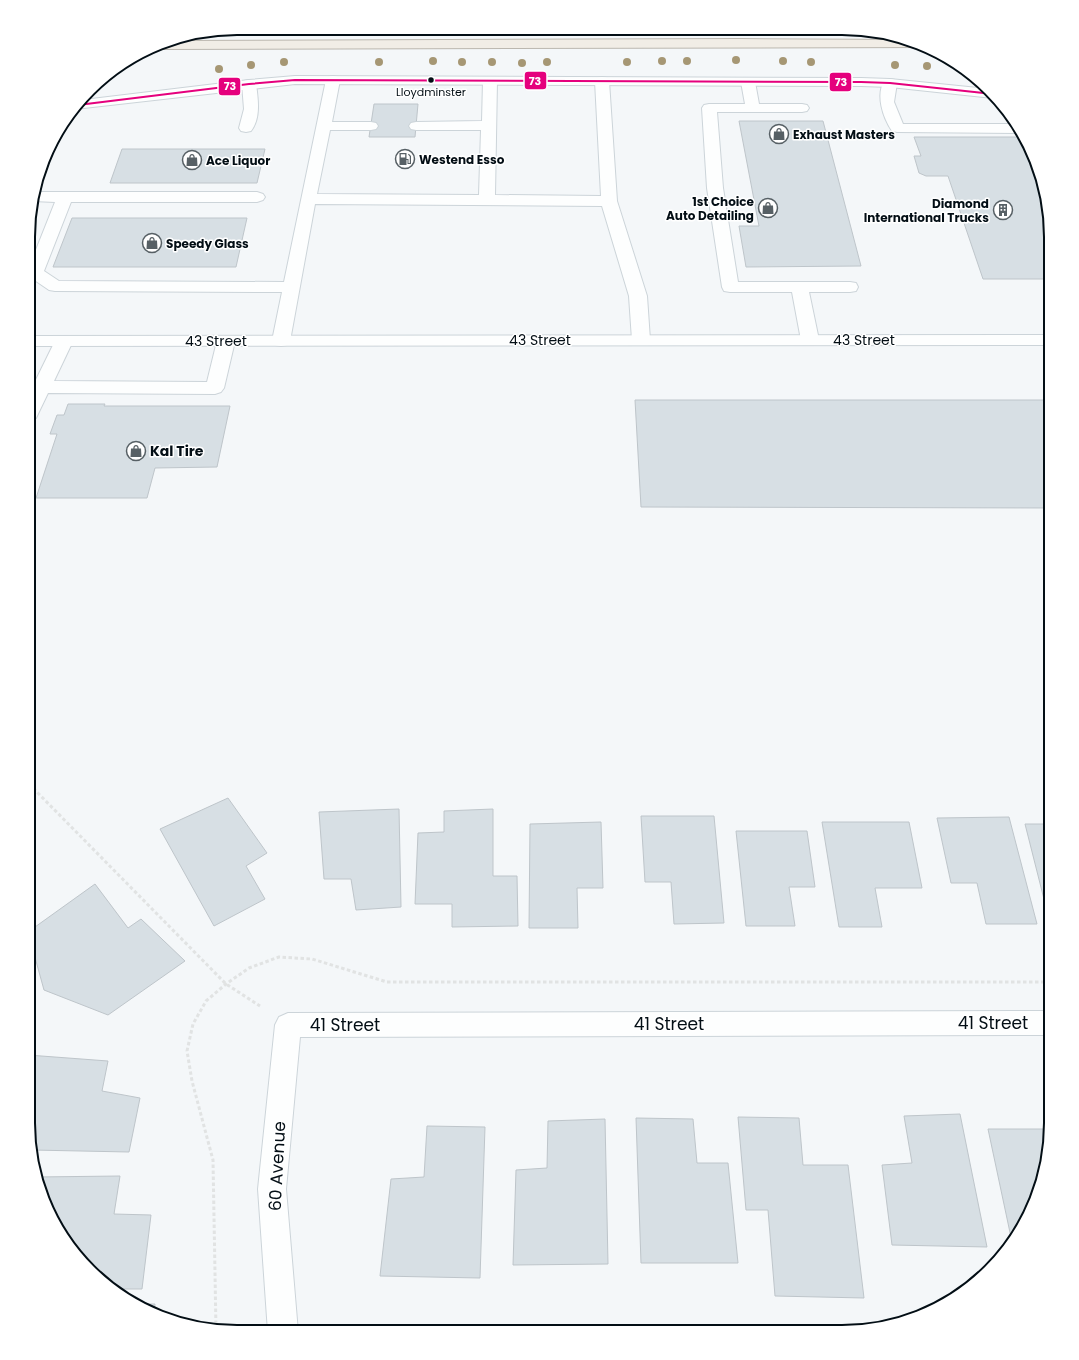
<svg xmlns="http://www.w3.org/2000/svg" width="1079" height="1360" font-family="Poppins,sans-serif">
<rect width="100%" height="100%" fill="#f4f7f9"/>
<g fill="#d7dfe4" stroke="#bec5ca">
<polygon points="374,104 418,104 415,137 369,137"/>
<polygon points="739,121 823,121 861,266 746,267 739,226 759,226"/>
<polygon points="914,137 1025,137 1044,183 1051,237 1051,279 983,279 948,176 926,176 919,173 914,156 921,156"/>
<polygon points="122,149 265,149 257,183 110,183"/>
<polygon points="72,218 247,218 236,267 53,267"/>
<polygon points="635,400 1051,400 1051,508 641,507"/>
<polygon points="68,404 105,404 104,406 230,406 217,467 155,468 147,498 36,498 57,434 50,434 57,415 64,415"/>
<polygon points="228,798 267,853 246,866 265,899 214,926 160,829"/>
<polygon points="399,809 401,907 356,910 351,879 324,879 319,812"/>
<polygon points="493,809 493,876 517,876 518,926 452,927 452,904 415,904 418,833 444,832 444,811"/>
<polygon points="641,816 714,816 724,923 674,924 671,882 645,882"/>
<polygon points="1009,817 1037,924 986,924 977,883 951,883 937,818"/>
<polygon points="601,822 603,888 577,888 578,928 529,928 530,824"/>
<polygon points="822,822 909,822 922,888 875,888 882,927 839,927"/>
<polygon points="1025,824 1051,824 1051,919 1049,919"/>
<polygon points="736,831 807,831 815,887 789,887 795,926 746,926"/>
<polygon points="95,884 128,928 141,919 185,961 108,1015 44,990 28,932"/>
<polygon points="28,1055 108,1061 102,1091 140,1098 129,1152 32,1150 28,1123"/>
<polygon points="960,1114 987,1247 892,1245 882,1165 912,1163 904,1116"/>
<polygon points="738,1117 799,1118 803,1165 848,1165 864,1298 775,1296 768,1210 746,1210"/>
<polygon points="636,1118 693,1119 697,1163 728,1163 738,1263 641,1263"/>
<polygon points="605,1119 608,1264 513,1265 516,1170 547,1168 548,1121"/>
<polygon points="427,1126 485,1127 480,1278 380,1276 391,1179 424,1177"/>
<polygon points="988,1129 1044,1129 1049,1148 1044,1177 1023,1228 1012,1242"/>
<polygon points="120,1176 114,1214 151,1215 142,1289 112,1289 80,1261 56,1227 35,1177"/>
<polygon points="136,1304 155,1304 154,1313"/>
</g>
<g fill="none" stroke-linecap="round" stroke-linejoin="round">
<g stroke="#ccd4d9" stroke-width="2">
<g id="service">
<polygon points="333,76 338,77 340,80 332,122 371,122 376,123 378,126 376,129 371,130 330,130 317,194 479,195 481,130 416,130 411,129 409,126 411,123 416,122 482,121 483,81 485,78 490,77 495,78 497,81 495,195 601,196 595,81 597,78 602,77 607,78 609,81 617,201 647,296 650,340 647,344 641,345 635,344 632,340 629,296 602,206 315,204 290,341 287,345 281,346 275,345 272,341 282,292 55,291 49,290 30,277 30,265 55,202 33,201 36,192 257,192 263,194 265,197 263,200 257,202 71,202 44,271 59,281 284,282 326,80 328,77"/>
<polygon points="748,78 753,79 755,82 759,104 802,104 807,105 809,108 807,111 802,112 717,112 723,188 738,282 850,282 856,283 858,287 856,291 850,292 809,292 819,340 816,344 810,345 804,344 801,340 792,292 730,292 724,291 722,287 707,188 702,108 704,105 709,104 745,104 741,82 743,79"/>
<path d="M890,79l5,1 2,3 -3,19 9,22h114l6,9 -126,-1 -5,-1c-9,-13 -17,-37 -7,-51z"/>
<path d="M249,80l5,1 2,3c2,15 5,34 -5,47l-5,1 -5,-1 -2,-3 5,-19 -2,-25 2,-3z"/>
<polygon points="64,336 70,337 73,341 54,381 207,382 217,341 220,337 226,336 232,337 235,341 224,388 221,392 215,394 48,393 36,418 29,420 29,394 55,341 58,337"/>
</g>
</g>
<g stroke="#ccd4d9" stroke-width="2">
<g id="minor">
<polygon points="295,76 861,78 890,79 988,89 997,97 993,98 890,87 861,86 295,84 75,109 83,100 249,80"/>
<polygon points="1051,1011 1051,1035 300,1037 286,1189 298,1332 268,1332 258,1189 275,1025 279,1017 288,1013"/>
</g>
</g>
<g stroke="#ccd4d9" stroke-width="2">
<polygon id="tertiary" points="1051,335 1051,345 30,346 30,336"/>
</g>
<g stroke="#bbb7af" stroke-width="2">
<polygon id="trunk" points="740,39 907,40 928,47 160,49 155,48 167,41"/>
</g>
<g stroke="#e1e3e3" stroke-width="3" stroke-dasharray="3.5 2.5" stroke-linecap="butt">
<polyline points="29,784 226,984 260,1006"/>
<polyline points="216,1330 213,1160 192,1081 187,1051 193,1024 206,1001 226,984 249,968 279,957 312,959 387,982 1051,982"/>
</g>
<use href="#service" fill="#fdfefe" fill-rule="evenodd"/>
<use href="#minor" fill="#fdfefe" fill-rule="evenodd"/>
<use href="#tertiary" fill="#fdfefe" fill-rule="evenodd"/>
<use href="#trunk" fill="#f1ede6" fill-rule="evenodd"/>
<g stroke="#fff" stroke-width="4">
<polyline id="bus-1" points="78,105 249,84 295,80 861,82 890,83 993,94"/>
</g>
<use href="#bus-1" stroke="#e5007d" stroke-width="2"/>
</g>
<g fill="#a69774">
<circle cx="736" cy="60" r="4"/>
<circle cx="433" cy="61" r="4"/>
<circle cx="662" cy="61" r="4"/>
<circle cx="687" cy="61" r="4"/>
<circle cx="783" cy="61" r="4"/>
<circle cx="284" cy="62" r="4"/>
<circle cx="379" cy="62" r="4"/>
<circle cx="462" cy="62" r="4"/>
<circle cx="492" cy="62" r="4"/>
<circle cx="547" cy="62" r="4"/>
<circle cx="627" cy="62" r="4"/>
<circle cx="811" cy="62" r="4"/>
<circle cx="522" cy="63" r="4"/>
<circle cx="251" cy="65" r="4"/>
<circle cx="895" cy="65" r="4"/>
<circle cx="927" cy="66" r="4"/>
<circle cx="219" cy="69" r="4"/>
</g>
<defs>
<g id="shop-ring" transform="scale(1)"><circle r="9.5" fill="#fff" stroke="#576065" stroke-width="1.5"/><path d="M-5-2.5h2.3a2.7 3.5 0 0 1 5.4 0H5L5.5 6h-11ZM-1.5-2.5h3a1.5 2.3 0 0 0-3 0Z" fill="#576065"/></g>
<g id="fuel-ring" transform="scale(1)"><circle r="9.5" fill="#fff" stroke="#576065" stroke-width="1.5"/><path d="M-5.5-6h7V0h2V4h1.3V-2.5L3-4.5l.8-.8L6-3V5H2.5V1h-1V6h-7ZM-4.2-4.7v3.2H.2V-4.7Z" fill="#576065"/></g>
<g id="building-ring" transform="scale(1)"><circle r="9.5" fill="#fff" stroke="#576065" stroke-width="1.5"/><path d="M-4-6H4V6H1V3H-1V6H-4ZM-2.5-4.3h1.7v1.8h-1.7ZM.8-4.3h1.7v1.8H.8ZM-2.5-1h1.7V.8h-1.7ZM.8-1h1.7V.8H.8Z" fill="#576065"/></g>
</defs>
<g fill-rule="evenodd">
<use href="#shop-ring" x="779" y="134"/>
<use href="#fuel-ring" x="405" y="159"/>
<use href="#shop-ring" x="192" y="160"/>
<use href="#shop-ring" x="768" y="208"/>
<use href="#building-ring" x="1003" y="210"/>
<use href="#shop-ring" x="152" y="243"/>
<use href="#shop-ring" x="136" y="451"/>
</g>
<circle fill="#030e15" stroke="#fff" stroke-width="1.5" cx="431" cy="80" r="3.5"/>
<g text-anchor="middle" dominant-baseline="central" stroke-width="3" stroke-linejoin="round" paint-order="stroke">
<g font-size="11" fill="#030e15" stroke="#fff">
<text x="431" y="92">Lloydminster</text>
</g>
<g font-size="12" font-weight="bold" fill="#030e15" stroke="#fff" text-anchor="start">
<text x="793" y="134">Exhaust Masters</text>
<text x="419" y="159">Westend Esso</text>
<text x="206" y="160">Ace Liquor</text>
<text x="754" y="201" text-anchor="end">1st Choice<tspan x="754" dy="14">Auto Detailing</tspan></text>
<text x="989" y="203" text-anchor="end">Diamond<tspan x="989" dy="14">International Trucks</tspan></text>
<text x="166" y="243">Speedy Glass</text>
</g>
<g font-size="14" fill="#030e15" stroke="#fff">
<text x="540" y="340">43 Street</text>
<text x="864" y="340">43 Street</text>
<text x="216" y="341">43 Street</text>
</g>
<g font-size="14" font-weight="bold" fill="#030e15" stroke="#fff" text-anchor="start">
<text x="150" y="451">Kal Tire</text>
</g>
<g font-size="17" fill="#030e15" stroke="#fff">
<text x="993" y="1023">41 Street</text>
<text x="669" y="1024">41 Street</text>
<text x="345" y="1025">41 Street</text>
<text transform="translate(277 1166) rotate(-87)">60 Avenue</text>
</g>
</g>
<path d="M0 0H1079V1360H0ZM237 35H842A202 202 0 0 1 1044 237V1123A202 202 0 0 1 842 1325H237A202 202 0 0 1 35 1123V237A202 202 0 0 1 237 35Z" fill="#fff" fill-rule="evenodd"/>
<path fill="none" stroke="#030e15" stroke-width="2" d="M237 35H842A202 202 0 0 1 1044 237V1123A202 202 0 0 1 842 1325H237A202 202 0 0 1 35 1123V237A202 202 0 0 1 237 35Z"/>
<g stroke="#fff" stroke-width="1.5">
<rect x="524" y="71" width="23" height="19" rx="4" fill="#e5007d"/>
<rect x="829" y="72" width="23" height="20" rx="4" fill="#e5007d"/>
<rect x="218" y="77" width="23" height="19" rx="4" fill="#e5007d"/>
</g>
<g font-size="11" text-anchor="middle" font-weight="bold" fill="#fff">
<text x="535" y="85">73</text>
<text x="841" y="86">73</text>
<text x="230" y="90">73</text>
</g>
</svg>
